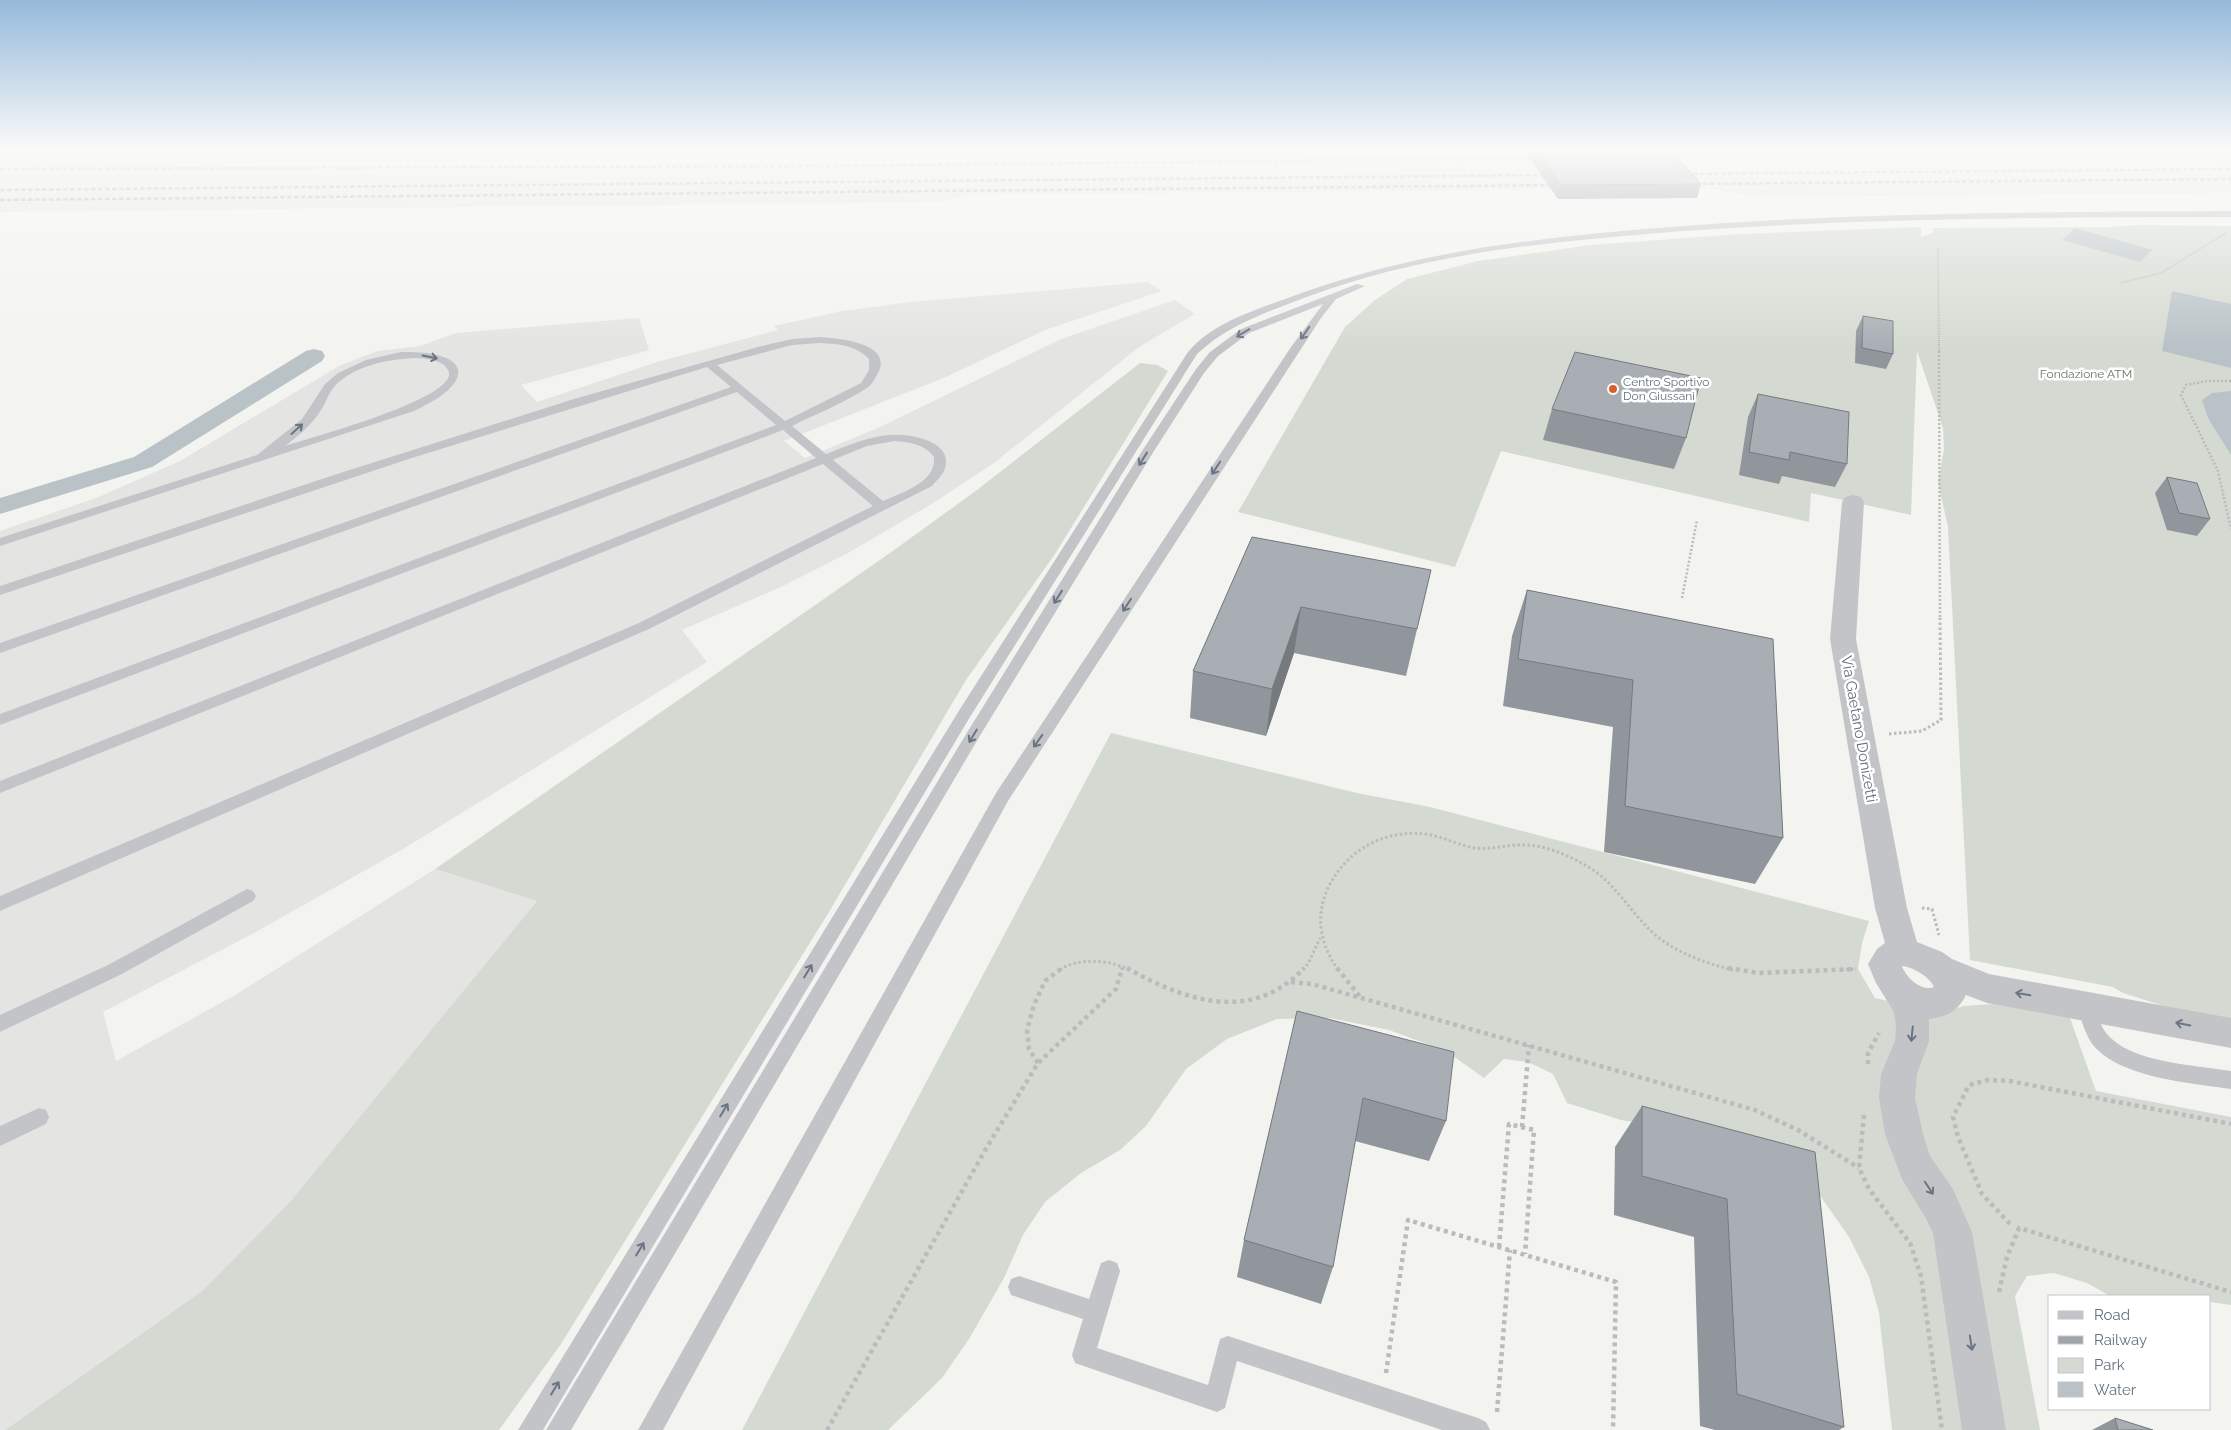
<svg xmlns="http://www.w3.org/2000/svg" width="2231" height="1430" font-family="Raleway,sans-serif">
<rect width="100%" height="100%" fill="#f3f4f0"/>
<g fill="#e4e5e3">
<polygon points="0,149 2231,149 2231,193 1754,197 1706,188 972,195 941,202 0,212"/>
<polygon points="1148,282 1162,291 1045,330 946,377 784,441 805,458 878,428 1061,339 1175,300 1195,314 1139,347 994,463 930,505 848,553 783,586 682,630 707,662 403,849 254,933 103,1012 116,1061 237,994 435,869 537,901 289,1203 202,1291 5,1430 0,1430 0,531 96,498 180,461 339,366 377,351 420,346 456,333 639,318 649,350 521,385 537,402 657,362 778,330 774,326 842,311 911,302"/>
</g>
<g fill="#d4dad1">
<polygon points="2138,225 2231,226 2231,1027 2123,993 2113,987 1970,960 1948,527 1938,482 1944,449 1943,428 1917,351 1911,515 1811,493 1809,522 1501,451 1455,567 1238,512 1345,327 1375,300 1407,279 1478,261 1591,245 1739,234 1921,227 1921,237 1933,233 1933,228 2111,227"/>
<polygon points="1140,363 1157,365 1168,371 1055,554 966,680 829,912 561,1344 499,1430 5,1430 202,1291 289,1203 537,901 435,869 890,553 977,490"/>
<polygon points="1111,733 1357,793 1430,807 1869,921 1862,943 1858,969 1875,998 1940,1013 1964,1006 1993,1004 2070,1018 2096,1091 2231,1117 2231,1305 2210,1302 2210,1296 2110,1296 2087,1283 2054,1273 2027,1276 2015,1296 2040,1430 1892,1430 1879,1313 1869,1277 1849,1237 1821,1197 1782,1164 1681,1130 1621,1120 1567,1103 1553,1074 1528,1062 1504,1059 1484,1078 1446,1051 1389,1030 1330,1018 1277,1019 1227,1039 1186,1069 1146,1126 1120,1150 1081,1173 1045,1202 1023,1235 1004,1278 969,1339 942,1378 888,1430 742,1430"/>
</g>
<g fill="#b9c2c7">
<polygon points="2075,228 2152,250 2140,262 2062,240"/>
<polygon points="2172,291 2231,304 2231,368 2162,351"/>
<polygon points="2231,391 2231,455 2208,418 2202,400 2212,393"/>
</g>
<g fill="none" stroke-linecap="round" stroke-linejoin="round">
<polygon fill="#b9c2c7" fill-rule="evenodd" points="314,349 322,351 325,356 322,361 152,467 0,514 0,498 134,457 306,351"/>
<g stroke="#b9bbbd" stroke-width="2" stroke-dasharray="1 1" stroke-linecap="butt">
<polyline points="1938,248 1939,352"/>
<polyline points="2121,283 2161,273 2226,233"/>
</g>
<g stroke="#b9bbbd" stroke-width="2.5" stroke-dasharray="2 2" stroke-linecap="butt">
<polyline points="1939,351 1940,619"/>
<polyline points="2231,381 2207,381 2186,385 2181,395 2218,471 2231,529"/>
<polyline points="1682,598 1697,520"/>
</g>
<g stroke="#b9bbbd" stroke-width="3" stroke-dasharray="2.5 2.5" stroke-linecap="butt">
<polyline points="1889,734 1922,731 1941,720 1940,618"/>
<polyline points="1922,908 1932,909 1939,935"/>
<path d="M1060,970c17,-13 52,-10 69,0"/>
<polyline points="1122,970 1123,966"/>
<polyline points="1303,970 1308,964 1320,938"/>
<path d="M1338,970c-18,-26 -23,-54 -10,-82 19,-40 61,-61 103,-53 15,3 29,11 44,13 15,2 30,-3 45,-3 22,-1 46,9 65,20 27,15 40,39 61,61 22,24 55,36 87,44"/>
<polyline points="1841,970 1856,969"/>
</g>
<g stroke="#b9bbbd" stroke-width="4.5" stroke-dasharray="4 4" stroke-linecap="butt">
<path d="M1127,968c58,33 125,56 177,0"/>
<polyline points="1337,968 1361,998"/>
<polyline points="1728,968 1758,973 1856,969"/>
<polyline points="1291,982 1312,984 1755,1110 1798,1130 1859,1168"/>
<polyline points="1038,1063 1029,1049 1027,1030 1034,1005 1045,981 1062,968"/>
<polyline points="1868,1064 1868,1053 1879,1033"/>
<polyline points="1864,1115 1859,1168 1869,1189 1910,1243 1921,1276 1942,1430"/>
<polyline points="1522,1127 1529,1045"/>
<polyline points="2010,1224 1982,1194 1958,1137 1953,1117 1969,1085 1988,1080 2010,1081 2231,1124"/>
<polyline points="1499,1247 1509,1124 1534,1130 1525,1254"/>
<polyline points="1999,1292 2007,1257 2019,1228 2231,1292"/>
<polyline points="1386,1373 1408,1220 1616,1282 1613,1430"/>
<polyline points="1497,1412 1510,1250"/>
<polyline points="827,1430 987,1147 1038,1063 1116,989 1122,968"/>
</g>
<g fill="#c2c4c8" fill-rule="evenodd">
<polygon points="1269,149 1445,149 1441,151 1272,152"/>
<path d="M1478,149c14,-1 65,-4 75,3l-4,2 -67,-3z"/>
<polygon points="1649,149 1904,149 1900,151 1652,153 1648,151"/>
<path d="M2231,211v6c-182,0 -365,1 -547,14 -129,10 -258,21 -380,67 -39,15 -76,27 -107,56l-227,363 -427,713h-25l442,-721 228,-357c25,-29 62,-40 97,-53 129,-49 263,-63 399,-73 182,-14 365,-14 547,-15z"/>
<polygon points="1357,284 1365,286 1336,299 1321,318 1008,801 663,1430 638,1430 996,793 1291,347 1323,304 1249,333 1218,356 1204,373 1154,451 978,739 571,1430 546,1430 968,731 1142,451 1196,369 1210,352 1241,329"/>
<path d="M820,337c17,1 74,6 58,36 -3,5 -6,12 -11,15 -23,15 -51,26 -75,38l34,28c20,-8 41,-17 63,-19 17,-2 59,4 57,28 0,9 -8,16 -14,23l-283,143 -649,282v-15l639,-273 234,-117 -50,-42 -823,329v-12l816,-323 -33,-28 -783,295v-11l776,-289 -39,-33 -737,261v-10l731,-256 -24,-20 -292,90 -415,138v-9l337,-112 237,-75 184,-52 34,-8zM820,343c18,1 36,2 49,16v11l-8,13 -76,38 -68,-56 75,-20zM894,441c14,1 31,3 40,16 2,26 -32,35 -51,44l-50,-41 34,-14z"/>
<path d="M401,352c71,-2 77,30 13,59l-414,135v-8l257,-83 45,-36 23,-35 13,-11 28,-13zM417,358c10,1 26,2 31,12 16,27 -143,69 -163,76 13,-10 27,-21 36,-36 5,-7 7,-16 13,-23 20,-22 55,-28 83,-29z"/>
<polygon points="247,889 253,891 256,896 253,901 120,975 0,1032 0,1015 108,965"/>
<path d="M2086,998l7,2c4,10 6,24 13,33 24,30 89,32 125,38v18c-40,-6 -111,-11 -138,-44 -8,-11 -12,-26 -16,-39l2,-6z"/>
<polygon points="39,1108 46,1110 49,1117 46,1124 0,1146 0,1126"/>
<polygon points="1109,1260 1117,1263 1120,1271 1097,1348 1208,1385 1220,1339 1228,1336 1478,1418 1486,1422 1490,1430 1442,1430 1237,1361 1225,1408 1217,1412 1075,1363 1072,1355 1083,1319 1011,1295 1008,1287 1011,1279 1019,1276 1089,1299 1101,1263"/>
</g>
<path fill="#c2c4c8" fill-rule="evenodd" d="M1853,495l8,2 3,5 -8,137 51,269 10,34 25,10 10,7 37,15 242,44v30l-244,-45 -21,-8c-8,16 -19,22 -37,24v22l-12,33 -2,24 8,36 7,22 23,33 19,43 34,198h-44l-29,-197 -8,-16 -23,-38 -17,-45 -6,-36 2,-24 14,-33 1,-16 -2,-13 -18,-29 -8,-19 9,-15 8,-6 -10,-35 -45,-269 12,-137 3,-5zM1902,966c11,1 28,11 32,21 -12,5 -28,-9 -32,-21z"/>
<g stroke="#a1a5aa" stroke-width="2.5" stroke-dasharray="4.5 2.5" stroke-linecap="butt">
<polyline points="1662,157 2231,152"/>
<polyline points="0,169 829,166 1542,158"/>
<polyline points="1679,174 2231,169"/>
<polyline points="1689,184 2231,179"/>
<polyline points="0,190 1556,175"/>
<polyline points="0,200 1561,185"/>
</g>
</g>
<g fill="#90969b">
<polygon points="1530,149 1669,149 1701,184 1697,198 1558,199 1528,156"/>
<polygon points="1863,316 1893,354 1886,369 1855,363 1856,331"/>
<polygon points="1758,394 1847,464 1835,487 1782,476 1779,484 1739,475 1748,417"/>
<polygon points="1552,409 1686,438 1674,469 1543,440"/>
<polygon points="2167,477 2210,519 2197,536 2167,530 2155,493"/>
<polygon points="1252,537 1431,570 1406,676 1294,653 1266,736 1190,718 1193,671"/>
<polygon points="1527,590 1773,639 1783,838 1755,884 1604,852 1613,727 1503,706 1512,636"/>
<polygon points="1297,1011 1446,1121 1429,1161 1355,1141 1333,1267 1321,1304 1237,1277 1244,1240"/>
<polygon points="1642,1106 1815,1152 1844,1427 1839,1430 1715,1430 1700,1426 1694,1237 1614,1215 1615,1147"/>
<polygon points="2115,1418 2153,1430 2092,1430"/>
</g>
<polygon fill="#767a7e" points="1301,607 1294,653 1266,736 1272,689"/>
<g fill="#a8aeb4" stroke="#767a7e">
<polygon points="1535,149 1669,149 1701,184 1561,185"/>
<polygon points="1863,316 1893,321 1893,354 1862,348"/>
<polygon points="1575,352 1701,378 1686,438 1552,409"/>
<polygon points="1758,394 1849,412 1847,464 1790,452 1789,460 1749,452"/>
<polygon points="2167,477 2197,483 2210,519 2179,513"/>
<polygon points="1252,537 1431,570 1417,629 1301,607 1272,689 1193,671"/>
<polygon points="1527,590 1773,639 1783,838 1625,806 1633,680 1518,659"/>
<polygon points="1297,1011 1454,1052 1446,1121 1363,1098 1333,1267 1244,1240"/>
<polygon points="1642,1106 1815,1152 1844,1427 1737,1394 1727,1199 1642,1176"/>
<polygon points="2115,1418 2153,1430 2118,1430"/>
</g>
<defs><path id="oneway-shaft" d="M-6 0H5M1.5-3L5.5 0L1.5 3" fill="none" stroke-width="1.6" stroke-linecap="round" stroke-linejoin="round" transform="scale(1.25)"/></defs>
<g stroke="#6a7583">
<use href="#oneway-shaft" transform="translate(1243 333) rotate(149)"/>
<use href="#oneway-shaft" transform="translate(1305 333) rotate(125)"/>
<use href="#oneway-shaft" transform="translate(430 357) rotate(11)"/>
<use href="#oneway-shaft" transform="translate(297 429) rotate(-42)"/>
<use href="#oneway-shaft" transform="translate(1143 459) rotate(122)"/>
<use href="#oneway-shaft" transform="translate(1216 468) rotate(123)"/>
<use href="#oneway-shaft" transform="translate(1058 597) rotate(122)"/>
<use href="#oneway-shaft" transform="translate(1127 605) rotate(123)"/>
<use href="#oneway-shaft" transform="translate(973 736) rotate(121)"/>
<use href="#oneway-shaft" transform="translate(1038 741) rotate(125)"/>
<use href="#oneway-shaft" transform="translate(808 971) rotate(-59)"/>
<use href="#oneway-shaft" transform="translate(2023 994) rotate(-170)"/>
<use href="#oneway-shaft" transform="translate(2183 1024) rotate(-169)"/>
<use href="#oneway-shaft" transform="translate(1912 1034) rotate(96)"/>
<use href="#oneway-shaft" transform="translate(724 1110) rotate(-59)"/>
<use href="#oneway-shaft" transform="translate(1929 1188) rotate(57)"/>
<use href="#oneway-shaft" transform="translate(640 1249) rotate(-59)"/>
<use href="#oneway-shaft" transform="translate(1971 1343) rotate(81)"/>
<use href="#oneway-shaft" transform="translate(555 1388) rotate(-59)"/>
</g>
<linearGradient id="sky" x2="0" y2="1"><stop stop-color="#95badb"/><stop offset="0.43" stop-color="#fafaf8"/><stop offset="1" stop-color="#fafaf8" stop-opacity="0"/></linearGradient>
<rect width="2231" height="349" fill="url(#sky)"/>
<circle fill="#d6612d" stroke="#fff" stroke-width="2" cx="1613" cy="389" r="5"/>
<g text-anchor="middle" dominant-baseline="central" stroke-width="5" stroke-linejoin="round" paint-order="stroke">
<g font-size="12" fill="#657763" stroke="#fff">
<text x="2086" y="374">Fondazione ATM</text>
</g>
<g font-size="12" fill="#65717f" stroke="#fff" text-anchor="start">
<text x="1623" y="382">Centro Sportivo<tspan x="1623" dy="14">Don Giussani</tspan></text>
</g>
<g font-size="15" fill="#65717f" stroke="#fff">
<text transform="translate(1859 729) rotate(80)">Via Gaetano Donizetti</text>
</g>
</g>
<rect x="2048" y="1295" width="162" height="115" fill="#ffffff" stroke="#c1c6cc"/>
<rect x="2058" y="1311" width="25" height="8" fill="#c2c4c8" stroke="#c1c6cc"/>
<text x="2094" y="1320" font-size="15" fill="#65717f">Road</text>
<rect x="2058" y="1336" width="25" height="8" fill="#a1a5aa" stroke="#c1c6cc"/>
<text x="2094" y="1345" font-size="15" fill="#65717f">Railway</text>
<rect x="2058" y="1358" width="25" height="15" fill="#d4dad1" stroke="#c1c6cc"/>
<text x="2094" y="1370" font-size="15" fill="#65717f">Park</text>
<rect x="2058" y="1382" width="25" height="15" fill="#b9c2c7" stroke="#c1c6cc"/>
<text x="2094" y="1395" font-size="15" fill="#65717f">Water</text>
</svg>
